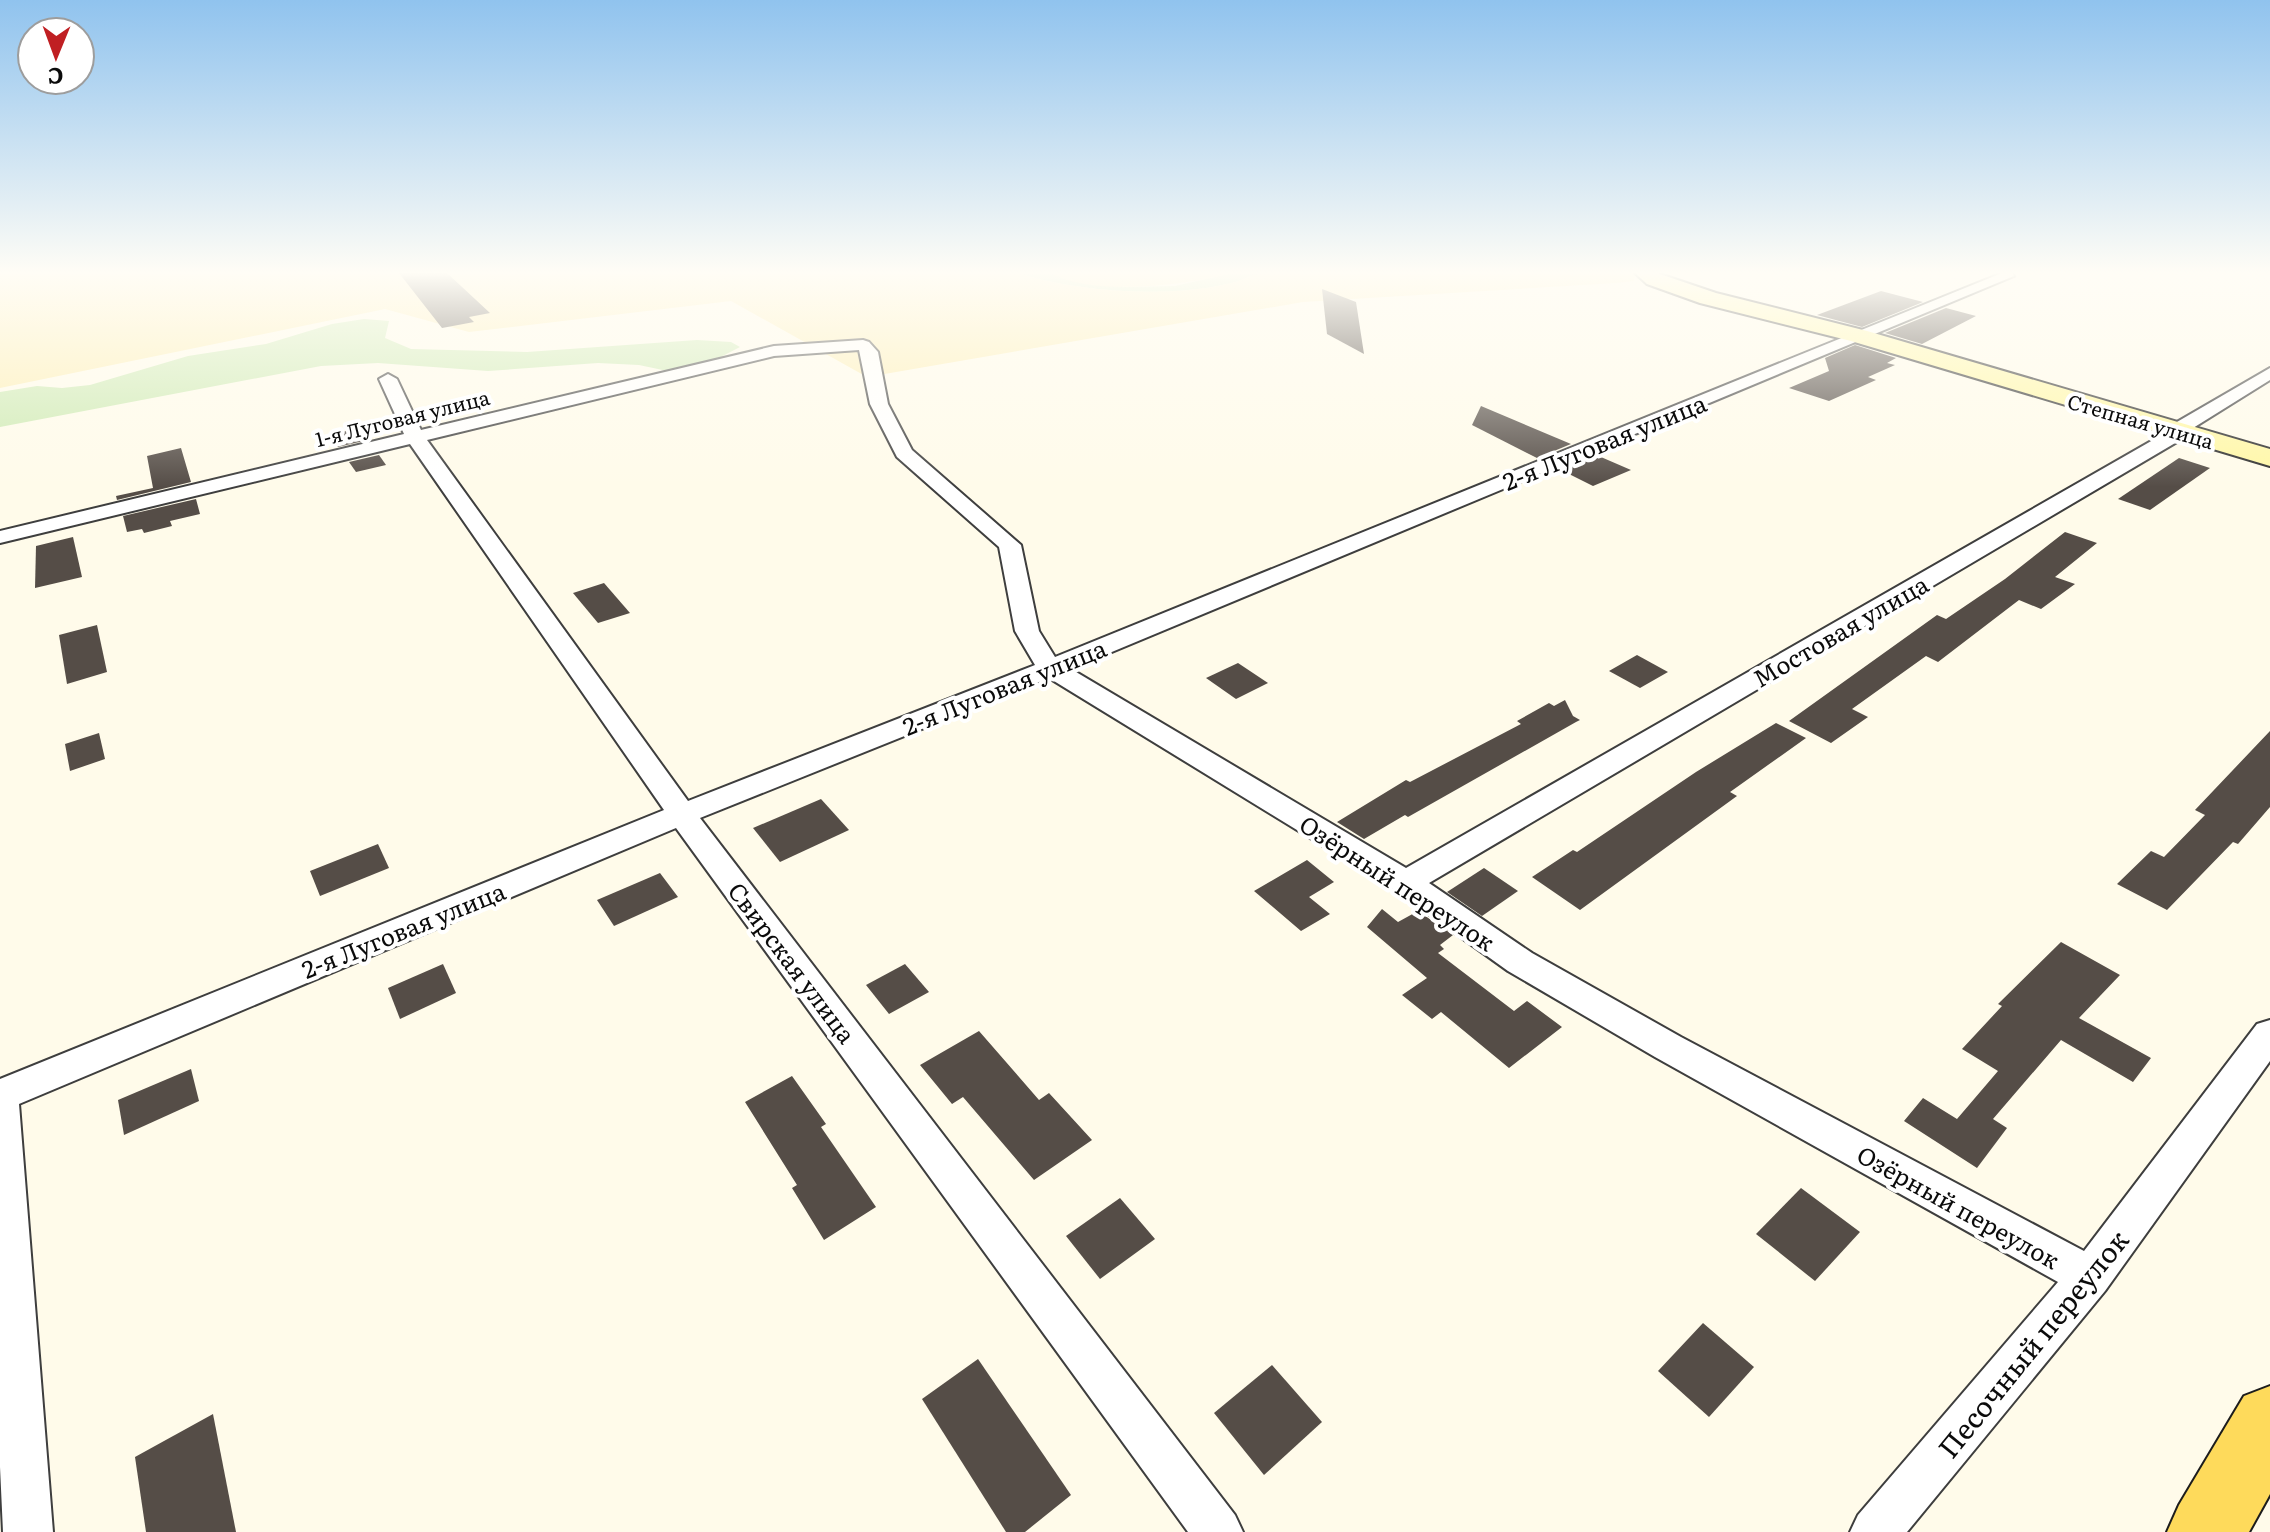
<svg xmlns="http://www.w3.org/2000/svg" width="2270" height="1532" font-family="Literata,serif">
<rect width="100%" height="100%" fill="#fffbea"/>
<g fill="#ceeab3">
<path d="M1018,273h33l23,7 51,7 50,-1 57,-13h31c-13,2 -24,9 -36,11 -60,14 -150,8 -209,-11z"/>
<polygon points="364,319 389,321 385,338 411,349 527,352 697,340 731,342 740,347 707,364 677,373 639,365 598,363 488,371 378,363 321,366 0,427 0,392 37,386 62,388 90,385 188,356 266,344 332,324"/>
</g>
<g fill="#fdeeb4">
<path d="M0,273h1018c58,19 149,25 209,11 12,-2 23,-9 36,-11h372l-1,8 -18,2 -313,19 -436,75 -136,-76 -262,31 -84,-23 -385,79z"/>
<path d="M1051,273h181c-44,12 -140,24 -181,0z"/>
</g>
<g fill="#554d47">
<polygon points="399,273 447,273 490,313 469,317 474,322 442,328"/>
<polygon points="1322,289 1356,302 1364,354 1327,334"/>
<polygon points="1881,291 1923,302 1862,327 1817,315"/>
<polygon points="1946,308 1976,316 1922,344 1885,333"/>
<polygon points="1855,345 1896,358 1887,363 1895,365 1868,377 1876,380 1829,401 1789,388 1829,371 1825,358"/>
<polygon points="1481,406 1571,444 1537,458 1472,425"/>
<polygon points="359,428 368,440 338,447 330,435"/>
<polygon points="181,448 191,482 117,500 116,496 153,488 147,456"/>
<polygon points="1594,454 1631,470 1593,486 1559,469"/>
<polygon points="379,455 386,465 356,472 349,462"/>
<polygon points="2179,458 2210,468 2150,510 2118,499"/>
<polygon points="196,499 200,514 170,521 172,526 144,533 142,529 127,532 123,516"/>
<polygon points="2065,532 2097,543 2055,577 2075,584 2041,609 2019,600 1938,662 1926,656 1852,709 1868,717 1831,743 1789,721 1937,615 1946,619 2005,579"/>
<polygon points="73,537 82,577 35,588 36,546"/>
<polygon points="604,583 630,613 598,623 573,593"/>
<polygon points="97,625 107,672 67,684 59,635"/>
<polygon points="1637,655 1668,672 1640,688 1609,671"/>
<polygon points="1238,663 1268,683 1236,699 1206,678"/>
<polygon points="1565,700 1573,716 1580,720 1576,722 1408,817 1405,815 1364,839 1337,822 1406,780 1410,782 1521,724 1517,721 1549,703 1554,706"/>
<polygon points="1776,723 1806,738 1730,792 1737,796 1580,910 1532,877 1573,850 1577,852 1696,772"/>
<polygon points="2270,731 2270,807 2238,844 2233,842 2167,910 2117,884 2151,851 2164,857 2205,815 2195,810"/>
<polygon points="99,733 105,759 70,771 65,744"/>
<polygon points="821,799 849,830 780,862 753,828"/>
<polygon points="378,844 389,868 320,896 310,871"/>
<polygon points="1307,860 1334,882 1309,897 1330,914 1301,931 1254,891"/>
<polygon points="1484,868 1518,891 1482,916 1447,892"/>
<polygon points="660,873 678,897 614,926 597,900"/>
<polygon points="1382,909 1398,922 1418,911 1453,935 1440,945 1444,949 1438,953 1514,1011 1527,1001 1562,1027 1509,1068 1441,1012 1432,1019 1402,995 1427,978 1367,927"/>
<polygon points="2061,942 2120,975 2079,1018 2151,1058 2133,1082 2061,1040 1993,1119 2007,1128 1977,1168 1904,1121 1923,1098 1957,1119 1998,1071 1962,1049 2002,1006 1998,1004"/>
<polygon points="443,964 456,993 400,1019 388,988"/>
<polygon points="905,964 929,992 889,1014 866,985"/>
<polygon points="979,1031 1039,1100 1049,1093 1092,1140 1034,1180 963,1097 952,1104 920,1065"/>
<polygon points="191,1069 199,1101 124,1135 118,1100"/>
<polygon points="792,1076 826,1124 821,1127 876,1207 824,1240 792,1188 797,1185 745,1102"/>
<polygon points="1801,1188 1860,1232 1815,1281 1756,1234"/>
<polygon points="1120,1198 1155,1239 1100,1279 1066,1236"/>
<polygon points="1703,1323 1754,1367 1709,1417 1658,1371"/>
<polygon points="978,1359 1071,1495 1025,1532 1006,1532 922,1399"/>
<polygon points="1272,1365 1322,1422 1264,1475 1214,1413"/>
<polygon points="213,1414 236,1532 146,1532 135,1457"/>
</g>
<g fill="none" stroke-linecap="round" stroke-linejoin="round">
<g stroke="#3e3e3e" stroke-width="4">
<path id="street" d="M2002,273h10l2,3 -943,393 335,199 761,-436 3,-6 100,-58v12l-85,53 -3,6 -753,444 103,70 149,84 403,214 173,-227 13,-4v41l-165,230 -198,241h-57l8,-17 200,-233 -403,-225 -147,-86 -113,-81 -346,-212 -349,140 535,697 8,17h-55l-512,-704 -657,276 34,428h-50l-3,-65v-388l664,-269 -254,-366 -410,99v-12l404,-97 -25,-55 9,-5 9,5 24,51 353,-84 89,-6 6,2 9,10 10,52 24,46 109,95 18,86 16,26zM859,350l11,54 27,53 102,90 16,84 20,34 -347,136 -261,-361 347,-84z"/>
</g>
<g stroke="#2d2d2d" stroke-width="4">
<polygon id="secondary" points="1635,273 1657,273 1716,293 1867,331 2270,449 2270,466 1851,341 1700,303 1647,284"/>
</g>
<g stroke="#1c1c1c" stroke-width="4">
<polygon id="primary" points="2270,1386 2270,1494 2249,1532 2167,1532 2179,1505 2244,1396"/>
</g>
<use href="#street" fill="#fff" fill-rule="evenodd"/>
<use href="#secondary" fill="#fff7a5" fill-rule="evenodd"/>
<use href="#primary" fill="#feda5b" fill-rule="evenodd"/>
</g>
<linearGradient id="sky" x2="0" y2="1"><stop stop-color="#90c3ee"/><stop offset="0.56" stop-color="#fffdf6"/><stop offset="1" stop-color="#fffdf6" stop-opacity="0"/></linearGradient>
<rect width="2270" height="487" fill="url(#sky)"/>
<g text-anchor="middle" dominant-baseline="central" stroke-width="8" stroke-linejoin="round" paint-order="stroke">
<g font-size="20" fill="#0b0b0b" stroke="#fff">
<text transform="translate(402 417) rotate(-14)">1-я Луговая улица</text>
<text transform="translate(2141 420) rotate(16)">Степная улица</text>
</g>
<g font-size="24" fill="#0b0b0b" stroke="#fff">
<text transform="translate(1604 441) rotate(-22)">2-я Луговая улица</text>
<text transform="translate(1840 630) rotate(-30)">Мостовая улица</text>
<text transform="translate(1004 686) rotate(-22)">2-я Луговая улица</text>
<text transform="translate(1398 882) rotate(33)">Озёрный переулок</text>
<text transform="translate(403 929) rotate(-22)">2-я Луговая улица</text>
<text transform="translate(793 962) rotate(53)">Свирская улица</text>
<text transform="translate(1959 1206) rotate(29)">Озёрный переулок</text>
</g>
<g font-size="28" fill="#0b0b0b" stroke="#fff">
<text transform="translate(2032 1343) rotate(-51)">Песочный переулок</text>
</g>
</g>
<g transform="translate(56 56) rotate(181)"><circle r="38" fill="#ffffff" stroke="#9d9d9d" stroke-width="2"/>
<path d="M0-6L14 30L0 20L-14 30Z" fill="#c01f23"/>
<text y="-12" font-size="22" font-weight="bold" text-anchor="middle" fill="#0b0b0b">С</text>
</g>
</svg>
